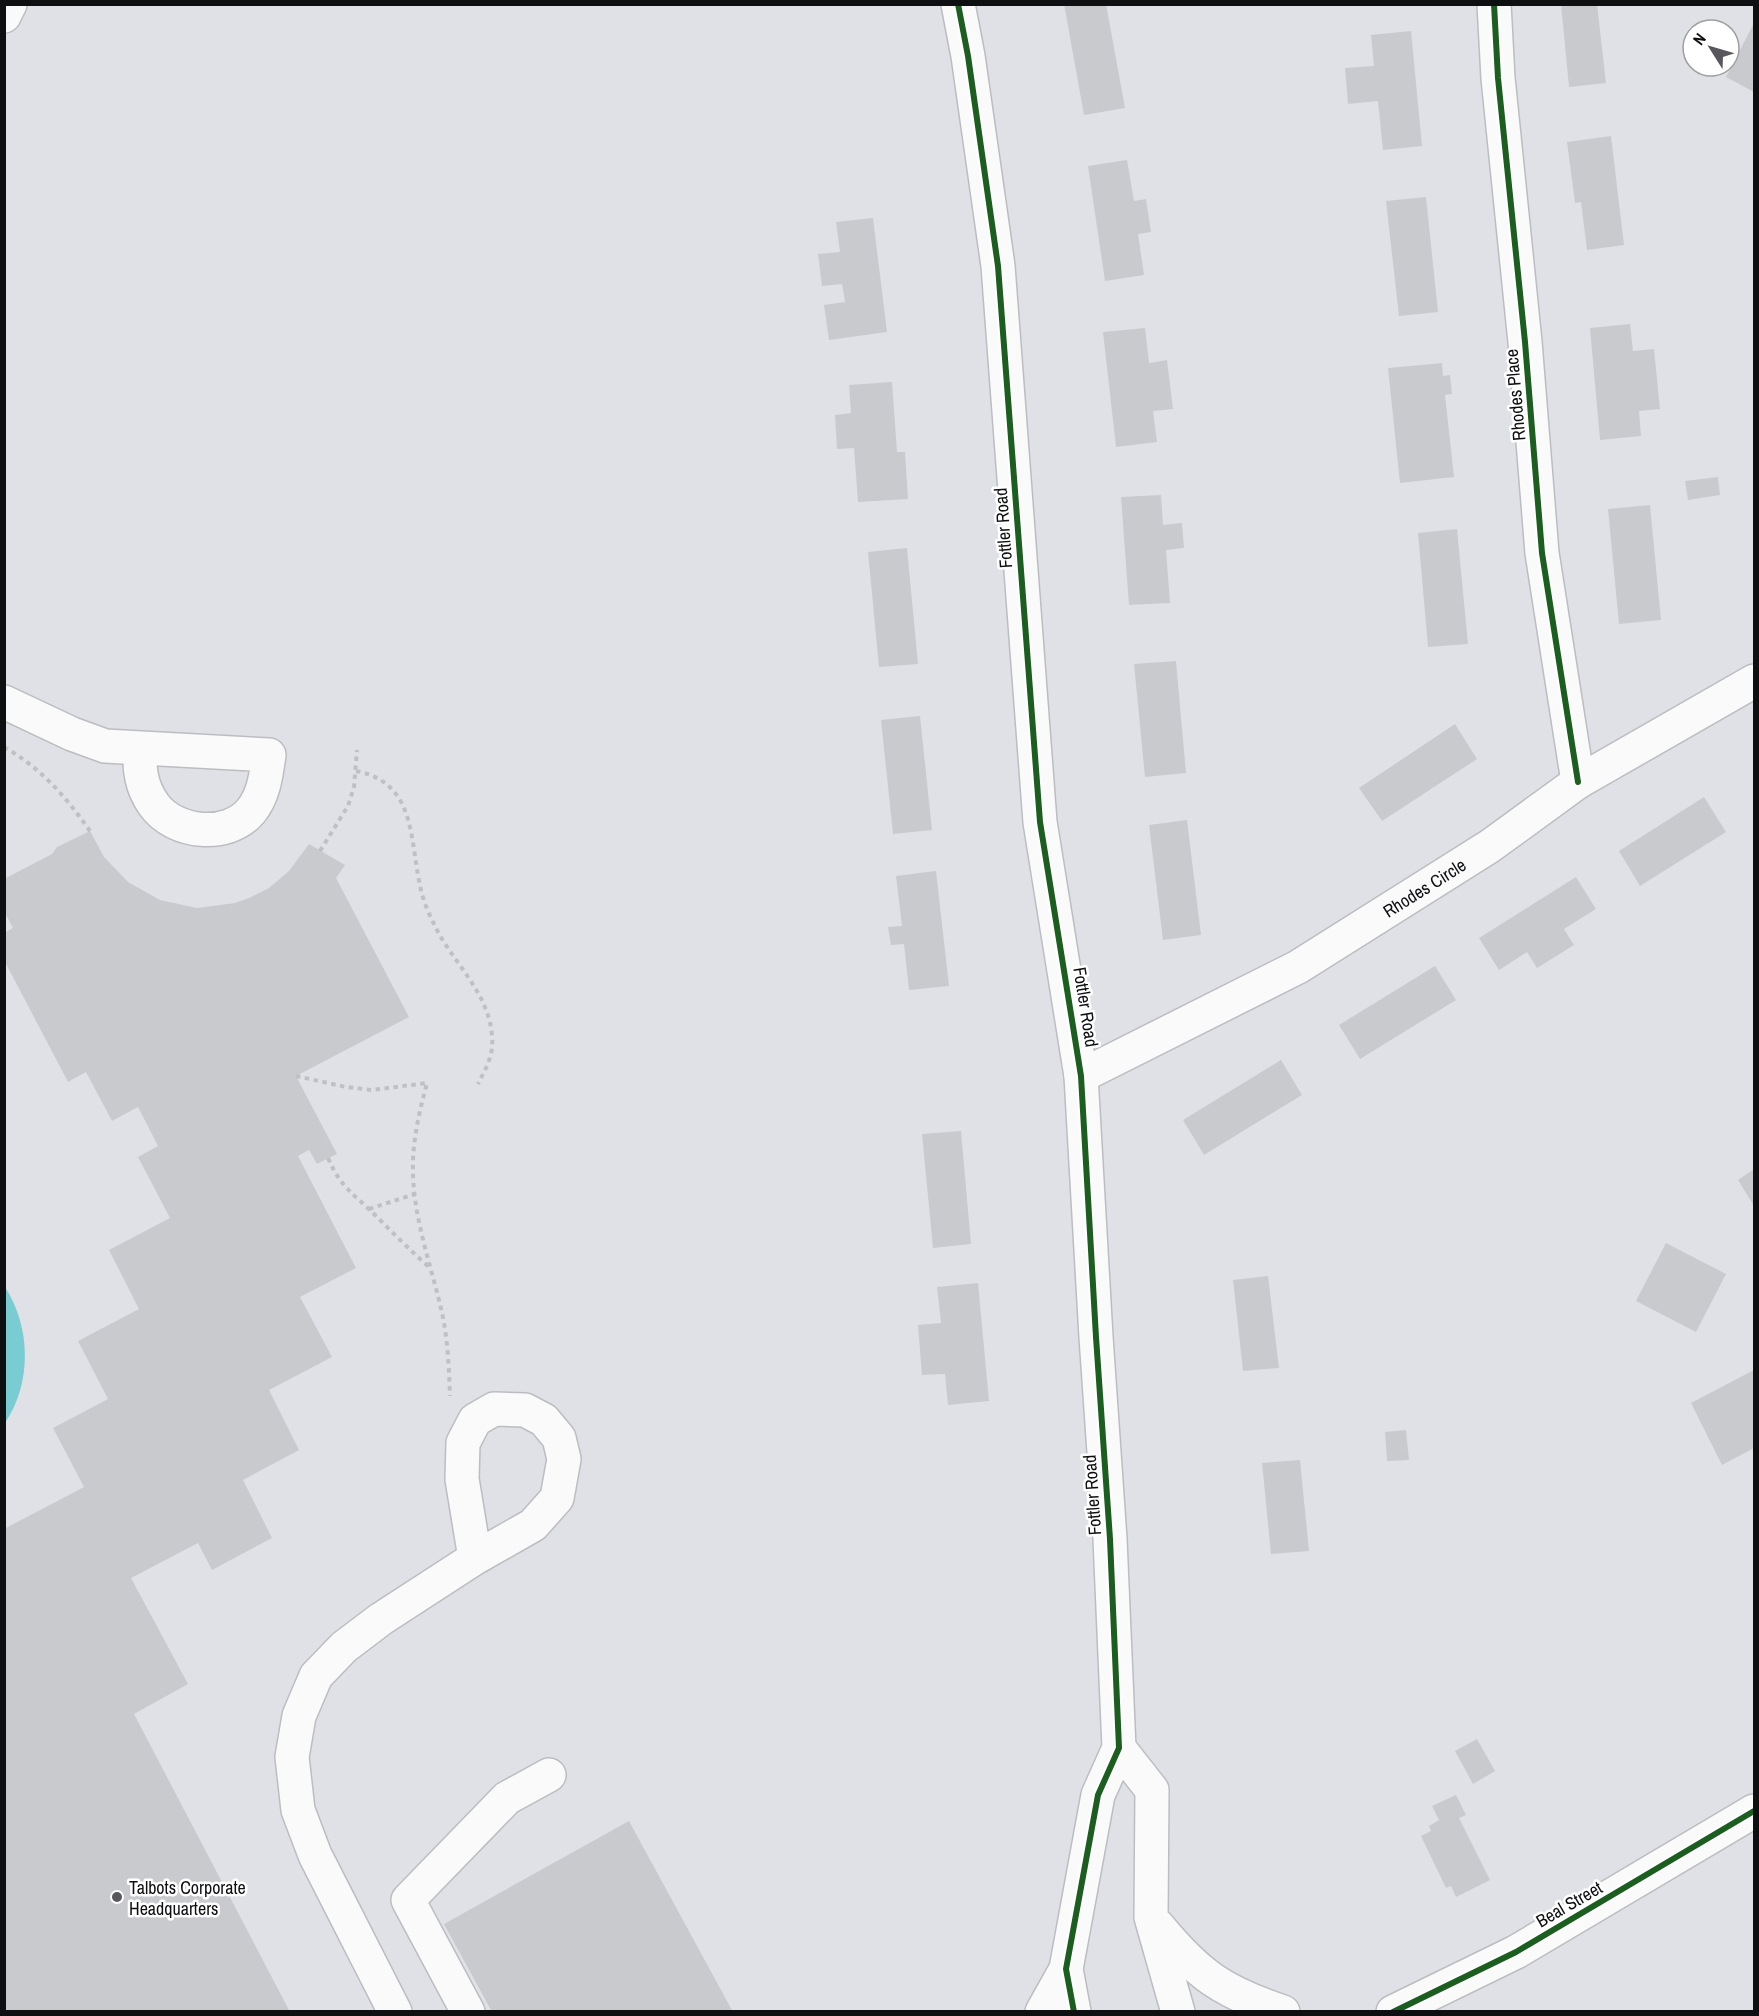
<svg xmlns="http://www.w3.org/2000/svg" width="1759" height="2016" font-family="'Archivo Narrow',sans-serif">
<rect width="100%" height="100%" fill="#e0e1e6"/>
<path fill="#79cdd2" d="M5,1287c26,40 27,96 0,136z"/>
<g fill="#c9cace">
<polygon points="1064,4 1106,4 1125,108 1084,115"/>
<polygon points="1561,4 1597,4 1606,83 1569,87"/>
<polygon points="1754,23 1754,92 1726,77"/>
<polygon points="1411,31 1422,146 1383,150 1378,101 1348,104 1345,68 1374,66 1371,35"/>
<polygon points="1611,136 1624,245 1587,250 1581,202 1575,203 1567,142"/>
<polygon points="1127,160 1134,201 1146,199 1151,232 1138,234 1144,275 1105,281 1088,166"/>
<polygon points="1426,197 1438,312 1399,316 1386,201"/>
<polygon points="873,218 887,332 829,340 824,305 845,302 842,284 822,286 818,254 840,252 836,222"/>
<polygon points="1630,324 1633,351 1654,349 1660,409 1639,411 1641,436 1600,440 1590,328"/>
<polygon points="1145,328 1149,363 1167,360 1173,409 1153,411 1157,442 1116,447 1103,332"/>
<polygon points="1442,363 1443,376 1450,375 1452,394 1445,395 1454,477 1400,483 1388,368"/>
<polygon points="892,382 897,452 905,452 908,499 858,502 854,448 837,449 835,415 851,413 849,385"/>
<polygon points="1718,477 1720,495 1688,500 1685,481"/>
<polygon points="1161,495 1163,525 1182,523 1184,548 1166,550 1170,603 1129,605 1121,497"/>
<polygon points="1650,505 1661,620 1619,624 1608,509"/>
<polygon points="1457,529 1468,644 1428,647 1418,533"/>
<polygon points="907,548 918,664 879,667 868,552"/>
<polygon points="1176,661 1186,773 1145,777 1134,664"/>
<polygon points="920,716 932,830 893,834 881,720"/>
<polygon points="1455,724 1477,759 1382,821 1359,788"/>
<polygon points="1704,797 1726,832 1640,886 1619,851"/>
<polygon points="1187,820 1201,935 1163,940 1149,825"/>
<polygon points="90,831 104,857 128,882 160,900 197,908 235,903 249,898 269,888 289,871 309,844 345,865 336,878 409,1017 296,1076 337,1154 317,1164 309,1150 298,1156 356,1268 300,1297 332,1357 269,1390 299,1450 243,1480 272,1538 212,1570 198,1543 131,1578 188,1684 134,1714 290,2012 4,2012 4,1529 84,1487 53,1428 108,1399 78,1341 139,1309 109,1250 170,1218 138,1157 158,1146 138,1107 112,1121 86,1072 68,1082 4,960 4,933 13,928 4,911 4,879 52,854 57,847"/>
<polygon points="936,871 949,986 909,990 904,944 891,945 888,927 902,926 896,876"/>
<polygon points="1576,877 1596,909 1564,929 1574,945 1537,968 1527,952 1499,970 1479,938"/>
<polygon points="1435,966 1456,1000 1360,1059 1339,1025"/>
<polygon points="1281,1060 1302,1095 1204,1155 1183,1120"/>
<polygon points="961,1131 971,1244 933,1248 922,1134"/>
<polygon points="1754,1169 1754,1206 1738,1180"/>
<polygon points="1666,1243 1726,1274 1696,1332 1636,1301"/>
<polygon points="1268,1276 1279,1368 1243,1371 1233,1280"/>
<polygon points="978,1283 989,1401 948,1405 945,1374 922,1375 918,1325 941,1323 937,1287"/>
<polygon points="1754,1370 1754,1448 1722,1465 1691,1403"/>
<polygon points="1406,1430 1409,1460 1387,1461 1385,1432"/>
<polygon points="1300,1460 1309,1551 1271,1554 1262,1463"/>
<polygon points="1477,1739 1495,1771 1473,1784 1455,1751"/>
<polygon points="1456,1795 1466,1815 1459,1818 1490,1880 1456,1897 1451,1886 1446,1888 1421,1836 1431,1831 1429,1826 1439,1820 1432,1806"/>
<polygon points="629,1821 733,2012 492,2012 444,1924"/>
</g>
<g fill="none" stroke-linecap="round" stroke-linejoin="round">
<g stroke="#bcbdc0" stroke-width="36">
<g id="minor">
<polyline points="958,4 968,56 998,266 1040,822 1081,1076 1096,1337 1110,1539 1119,1748 1098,1795 1066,1969 1074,2012"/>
<polyline points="1494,4 1498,78 1525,342 1542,553 1578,782"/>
<polyline points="4,16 10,4"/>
<path d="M4,702l68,32 33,12 164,9c-3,20 -5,40 -18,56 -23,28 -76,23 -97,-6 -13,-18 -15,-36 -14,-57"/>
<path id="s1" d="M1081,1076l217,-109 192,-121 88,-64 176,-101"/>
<polyline points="1119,1748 1152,1790 1151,1917 1178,2012"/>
<path d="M1158,1926c40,49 65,66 125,86"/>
<polyline points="395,2012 315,1855 298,1810 292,1757 299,1716 316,1676 344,1647 381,1619 475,1558 533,1525 557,1498 564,1459 559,1438 544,1420 525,1410 494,1409 475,1420 463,1443 462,1479 475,1558"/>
<polyline points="468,2012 408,1900 507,1798 549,1775"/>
<polyline points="1042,2012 1066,1969"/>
<polyline points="1393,2012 1516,1952 1754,1811"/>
</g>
</g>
<g stroke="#bfc0c1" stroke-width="4" stroke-dasharray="4.5 4.5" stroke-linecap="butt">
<path d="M4,747c37,21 62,50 86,84"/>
<path d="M356,771c17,3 32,11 42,26 15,21 16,62 22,88 2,13 8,27 14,39 17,37 56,69 58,113 2,18 -6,31 -14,47"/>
<polyline points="320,851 348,806 354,787 357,750"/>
<path d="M296,1076l50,11 26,3 55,-7c-8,30 -15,59 -14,90 1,48 19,95 29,140 6,27 7,56 8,83"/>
<path d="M328,1158c13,30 26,36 48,58 18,18 36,36 55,53"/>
<polyline points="369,1209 415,1194"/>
</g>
<use href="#minor" stroke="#fafafb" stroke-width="33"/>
<g stroke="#fff" stroke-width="10">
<g id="cycleway">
<polyline points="958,4 968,56 998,266 1040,822 1081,1076 1096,1337 1110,1539 1119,1748 1098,1795 1066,1969 1074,2012"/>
<polyline points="1494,4 1498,78 1525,342 1542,553 1578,782"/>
<polyline points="1393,2012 1516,1952 1754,1811"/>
</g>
</g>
<use href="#cycleway" stroke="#1b5e20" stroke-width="6"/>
</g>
<circle fill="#58585c" stroke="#fff" stroke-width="2" cx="117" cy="1897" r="6"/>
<g text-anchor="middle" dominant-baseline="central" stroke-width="5" stroke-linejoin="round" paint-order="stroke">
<g font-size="18" fill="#0e0f11" stroke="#fff">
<text transform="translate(1515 395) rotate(-95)">Rhodes Place</text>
<text transform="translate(1003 528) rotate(-94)">Fottler Road</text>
<text stroke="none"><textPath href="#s1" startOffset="392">Rhodes Circle</textPath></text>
<text transform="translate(1086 1007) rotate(81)">Fottler Road</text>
<text transform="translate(1092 1495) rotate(-94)">Fottler Road</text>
<text transform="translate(1569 1904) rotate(-30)">Beal Street</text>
</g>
<g font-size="18" fill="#0e0f11" stroke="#fff" text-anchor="start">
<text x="129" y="1887">Talbots Corporate<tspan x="129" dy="21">Headquarters</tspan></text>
</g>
</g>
<rect width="1759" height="2016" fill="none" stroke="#0e0f11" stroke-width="12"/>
<g transform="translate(1711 48) rotate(307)"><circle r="28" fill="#ffffff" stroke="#9f9fa0" stroke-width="1.5"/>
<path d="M0-4.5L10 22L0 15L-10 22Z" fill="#58585c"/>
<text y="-9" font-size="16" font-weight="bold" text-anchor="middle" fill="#0e0f11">N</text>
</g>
</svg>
